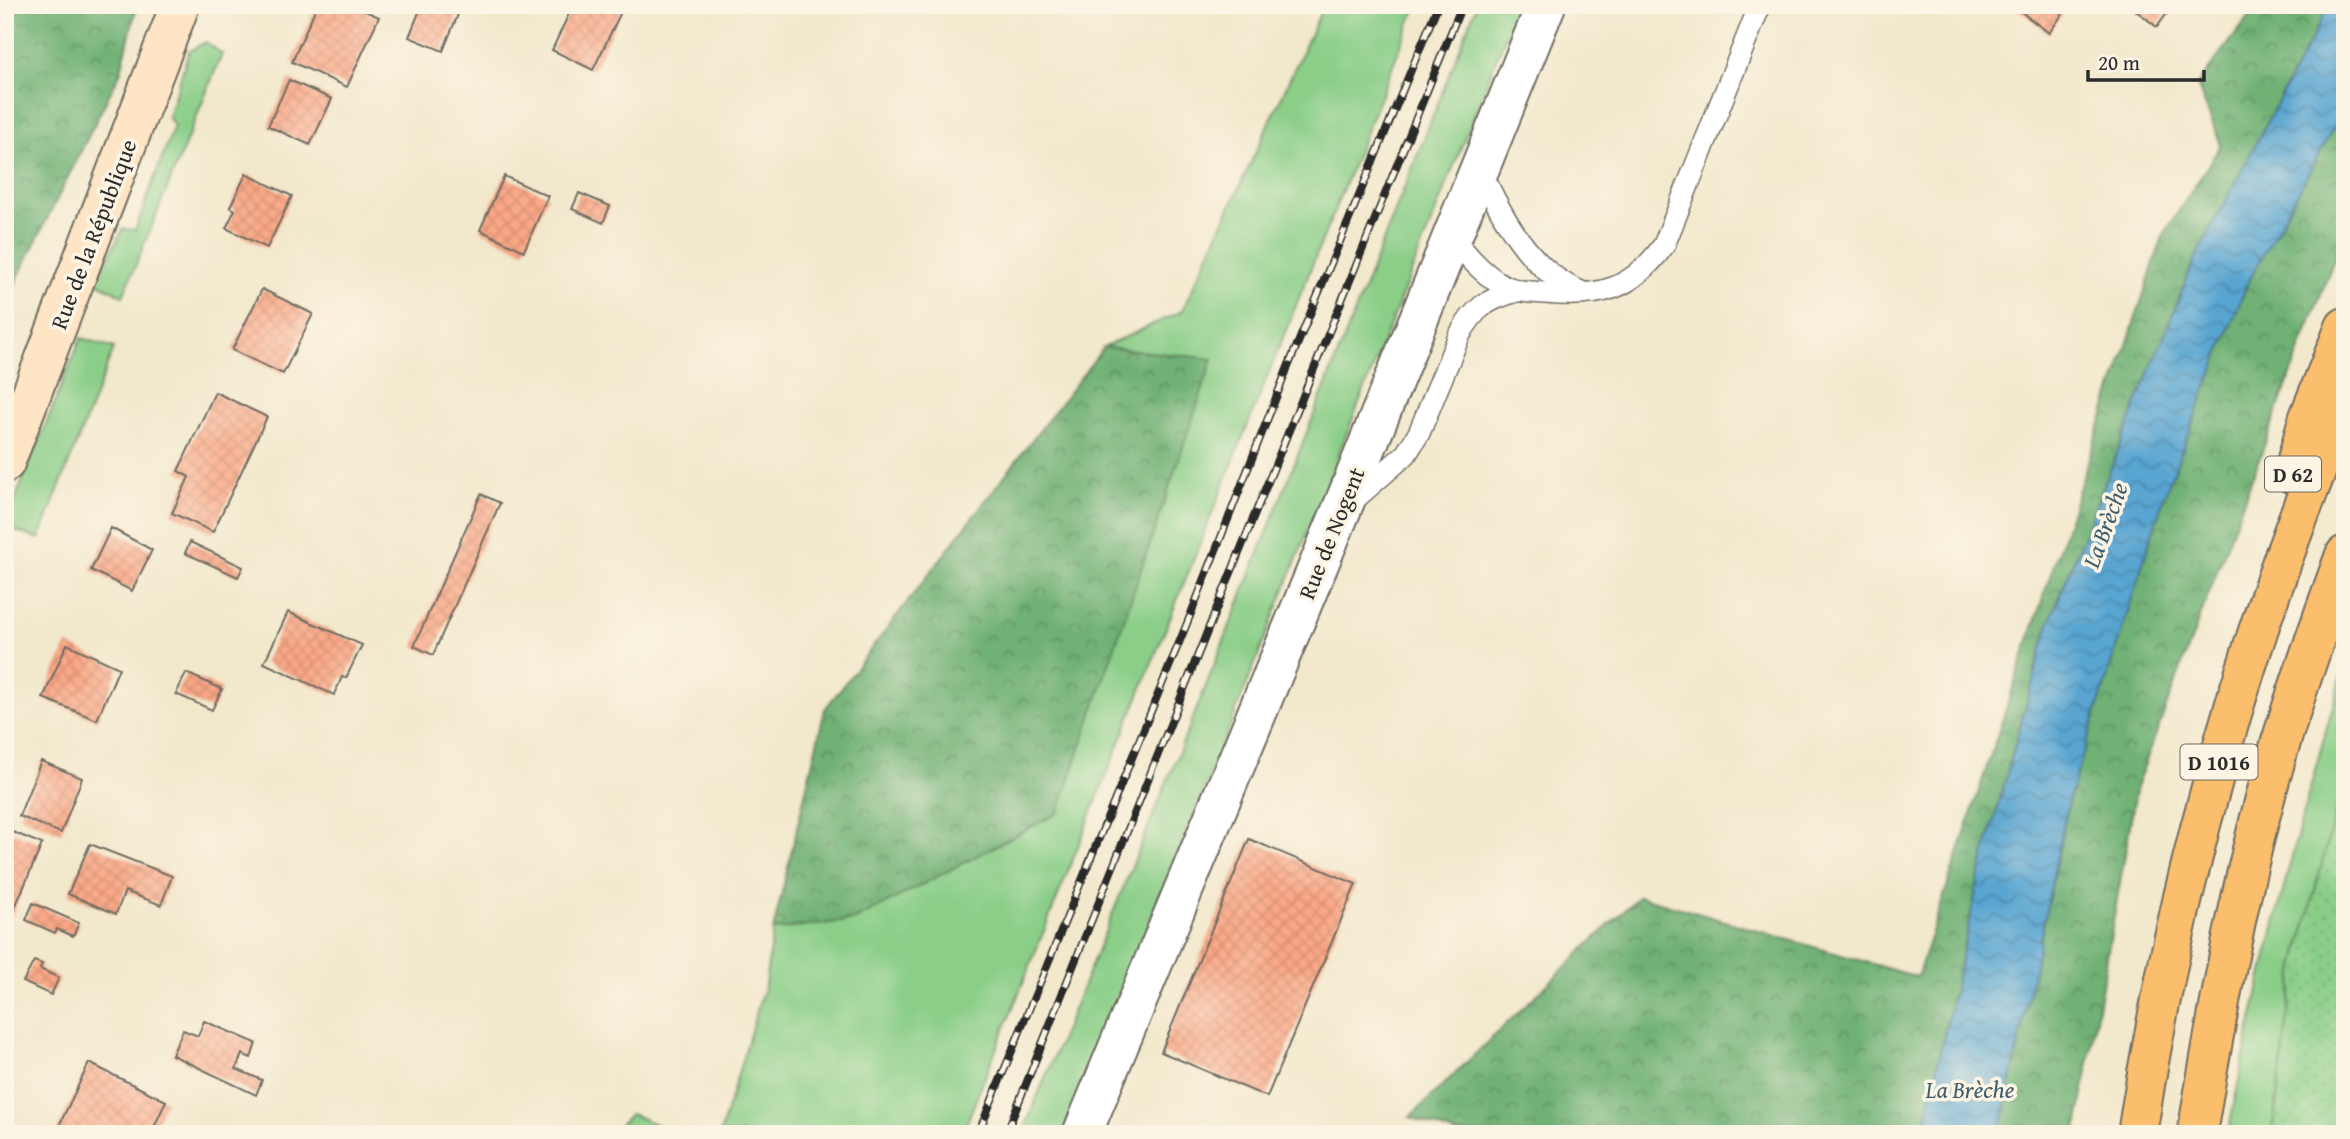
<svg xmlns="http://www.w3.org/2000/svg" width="2350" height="1139" font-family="'Gentium Book Plus',serif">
  <defs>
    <pattern id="forest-crowns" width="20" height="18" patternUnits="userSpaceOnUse" patternTransform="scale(1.75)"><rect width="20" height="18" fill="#6fb174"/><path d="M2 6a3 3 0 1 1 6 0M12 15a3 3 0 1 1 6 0" fill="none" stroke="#5b905f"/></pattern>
    <pattern id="park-dots" width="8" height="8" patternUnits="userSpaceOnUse" patternTransform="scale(1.75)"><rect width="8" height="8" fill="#8ace88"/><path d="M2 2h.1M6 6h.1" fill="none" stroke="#77b176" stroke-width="1.8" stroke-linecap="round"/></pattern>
    <pattern id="water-waves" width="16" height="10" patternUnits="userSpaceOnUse" patternTransform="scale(1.75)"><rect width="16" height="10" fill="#58a5d1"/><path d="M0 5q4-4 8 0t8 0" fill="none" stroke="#4987aa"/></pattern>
    <pattern id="building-cross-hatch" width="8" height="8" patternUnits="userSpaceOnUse" patternTransform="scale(1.75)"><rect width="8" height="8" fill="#faa785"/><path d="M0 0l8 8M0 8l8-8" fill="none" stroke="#d69073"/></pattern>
  </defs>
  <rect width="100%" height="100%" fill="#fcf5e5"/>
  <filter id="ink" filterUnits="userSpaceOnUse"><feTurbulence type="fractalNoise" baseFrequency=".0143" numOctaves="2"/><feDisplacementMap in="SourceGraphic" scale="14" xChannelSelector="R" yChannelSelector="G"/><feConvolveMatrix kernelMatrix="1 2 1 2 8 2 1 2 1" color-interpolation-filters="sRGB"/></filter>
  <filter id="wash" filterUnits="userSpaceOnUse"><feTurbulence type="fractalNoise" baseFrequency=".00686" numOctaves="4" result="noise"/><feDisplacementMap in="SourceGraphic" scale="28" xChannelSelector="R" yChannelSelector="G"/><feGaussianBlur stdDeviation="1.57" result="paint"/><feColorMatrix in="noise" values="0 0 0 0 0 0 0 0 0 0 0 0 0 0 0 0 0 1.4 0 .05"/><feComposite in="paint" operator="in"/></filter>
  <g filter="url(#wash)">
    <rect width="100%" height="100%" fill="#f2e8cc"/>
    <g fill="#8ace88" stroke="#5a7c5a" stroke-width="2">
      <polygon points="1324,5 1417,5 962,1134 720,1134 765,984 773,930 855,920 1213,359 1104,347 1182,311"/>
      <polygon points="1477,5 1518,5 1230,726 1062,1134 1022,1134 1198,706"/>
      <polygon points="206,42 222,54 123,296 95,281 123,229 135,230 174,126 168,117 189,51"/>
      <polygon points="81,338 114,348 39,539 5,527 5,524"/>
      <path d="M2345,664V777L2295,966L2272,1134H2228C2259,975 2300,819 2345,664Z"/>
      <polygon points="631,1114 679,1134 610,1134"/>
    </g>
    <g fill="url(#forest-crowns)" stroke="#4d6e50" stroke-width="2">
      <polygon points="5,5 137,5 121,71 5,303"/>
      <polygon points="2258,5 2329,5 2194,261 2049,623 1982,864 1927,1112 1925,1134 1456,1134 1410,1117 1639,896 1917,977 2163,236 2221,145 2197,85"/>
      <polygon points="2345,107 2345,230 2137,785 2076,1134 2000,1134 2069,799 2164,496 2247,284"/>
      <polygon points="1104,347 1213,359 1058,813 855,920 773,930 825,709"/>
    </g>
    <polygon fill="url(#park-dots)" stroke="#5a7c5a" stroke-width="2" points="2345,777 2345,1134 2272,1134 2295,966"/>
    <polygon fill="url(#water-waves)" stroke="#42687e" stroke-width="2" points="2329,5 2345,5 2345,107 2247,284 2164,496 2069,799 2000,1134 1925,1134 1927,1112 1982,864 2049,623 2194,261"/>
    <g id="blocks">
      <g fill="url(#building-cross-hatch)">
        <polygon points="317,5 352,5 379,17 347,87 292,62"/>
        <polygon points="422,5 456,5 461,7 443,51 409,37"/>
        <polygon points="573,5 611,5 622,10 593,70 552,50"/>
        <polygon points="2012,5 2069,5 2049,33"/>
        <polygon points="2129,5 2173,5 2157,27"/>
        <polygon points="289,80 332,99 310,145 268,126"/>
        <polygon points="246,174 292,196 267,248 226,228 235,210 230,207"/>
        <polygon points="504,176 548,196 524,251 480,230"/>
        <polygon points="579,193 610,206 603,223 572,209"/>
        <polygon points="262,289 313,314 283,374 232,350"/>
        <polygon points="215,392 267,417 213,532 172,513 189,477 178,471"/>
        <polygon points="481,494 500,503 433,655 414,646"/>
        <polygon points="111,528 152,550 132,591 91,570"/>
        <polygon points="190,542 243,567 238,577 185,553"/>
        <polygon points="288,612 362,645 346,678 342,677 334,695 264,663"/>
        <polygon points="67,644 119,668 97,720 43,698"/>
        <polygon points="186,673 222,689 212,710 176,694"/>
        <polygon points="41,761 82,778 61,833 19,816"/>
        <polygon points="8,830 42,844 5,931 5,835"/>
        <polygon points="1249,839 1356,884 1267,1097 1161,1052"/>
        <polygon points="90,844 172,876 161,905 125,891 116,914 68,894"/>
        <polygon points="33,903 79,923 73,936 57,929 55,933 26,920"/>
        <polygon points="34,961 42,964 40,969 59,978 51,995 23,982"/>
        <polygon points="204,1021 256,1043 251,1058 242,1054 236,1069 262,1080 256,1095 172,1055 183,1030 198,1036"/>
        <polygon points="89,1063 166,1101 151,1134 55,1134"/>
      </g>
    </g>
  </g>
  <g filter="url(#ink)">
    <use href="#blocks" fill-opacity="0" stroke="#716d63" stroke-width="2"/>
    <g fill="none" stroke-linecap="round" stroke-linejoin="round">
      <g stroke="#716d63" stroke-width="24">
        <g id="lane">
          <path d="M1480,169C1501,216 1531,272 1581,292"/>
          <path d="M1452,237C1466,254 1480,271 1499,283C1513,292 1530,292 1546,293C1600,298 1632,290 1664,245L1760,5"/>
          <path d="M1350,503L1406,454L1419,433L1459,336C1475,307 1486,300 1517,291"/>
        </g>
      </g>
      <g stroke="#716d63" stroke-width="42">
        <polyline id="street" points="1082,1134 1341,511 1546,5"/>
      </g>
      <g stroke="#716d63" stroke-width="42">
        <polyline id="secondary" points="5,463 180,5"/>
      </g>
      <g stroke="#716d63" stroke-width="42">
        <g id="highway">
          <polyline points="2293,474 2309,417 2345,327"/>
          <path d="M2137,1134C2175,887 2246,631 2345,402"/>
          <path d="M2197,1134C2218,1007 2241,879 2277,755C2297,688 2321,621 2345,555"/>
        </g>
      </g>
      <use href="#lane" stroke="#fff" stroke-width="21"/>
      <use href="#street" stroke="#fff" stroke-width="38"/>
      <use href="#secondary" stroke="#fde5c5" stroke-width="38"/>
      <use href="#highway" stroke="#fabe6d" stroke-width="38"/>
      <g stroke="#2b2b2b" stroke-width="8">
        <g id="rail">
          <polyline points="978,1134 1190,616 1288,367 1438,5"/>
          <polyline points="1006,1134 1211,622 1462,5"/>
        </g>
      </g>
      <use href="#rail" stroke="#fcf5e5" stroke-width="5" stroke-dasharray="16" stroke-linecap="butt"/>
    </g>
  </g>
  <g text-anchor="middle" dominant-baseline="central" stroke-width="7" stroke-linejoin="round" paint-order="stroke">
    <g fill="#fcf5e5" stroke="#6a6863" stroke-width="2">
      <rect x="2265" y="456.5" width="56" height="35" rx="5"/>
      <rect x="2180.5" y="744.5" width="77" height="35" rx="5"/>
    </g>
    <g font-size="21" font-weight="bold" fill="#2b2b2b">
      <text x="2293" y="474">D 62</text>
      <text x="2219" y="762">D 1016</text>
    </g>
    <g font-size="23" fill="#2b2b2b" stroke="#fcf5e5">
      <text transform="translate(93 234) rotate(-69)">Rue de la République</text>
      <text transform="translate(1331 533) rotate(-68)">Rue de Nogent</text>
    </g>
    <g font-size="24" font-style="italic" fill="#3d5c6d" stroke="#fcf5e5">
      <text transform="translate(2105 525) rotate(-70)">La Brèche</text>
      <text x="1970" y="1089">La Brèche</text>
    </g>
  </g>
  <rect width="2350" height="1139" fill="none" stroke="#fcf5e5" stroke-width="28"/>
  <path d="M2088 70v10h116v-10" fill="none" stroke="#2b2b2b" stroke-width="3.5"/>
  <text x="2098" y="70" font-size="21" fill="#2b2b2b" stroke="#fcf5e5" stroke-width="5" paint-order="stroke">20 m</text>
</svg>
